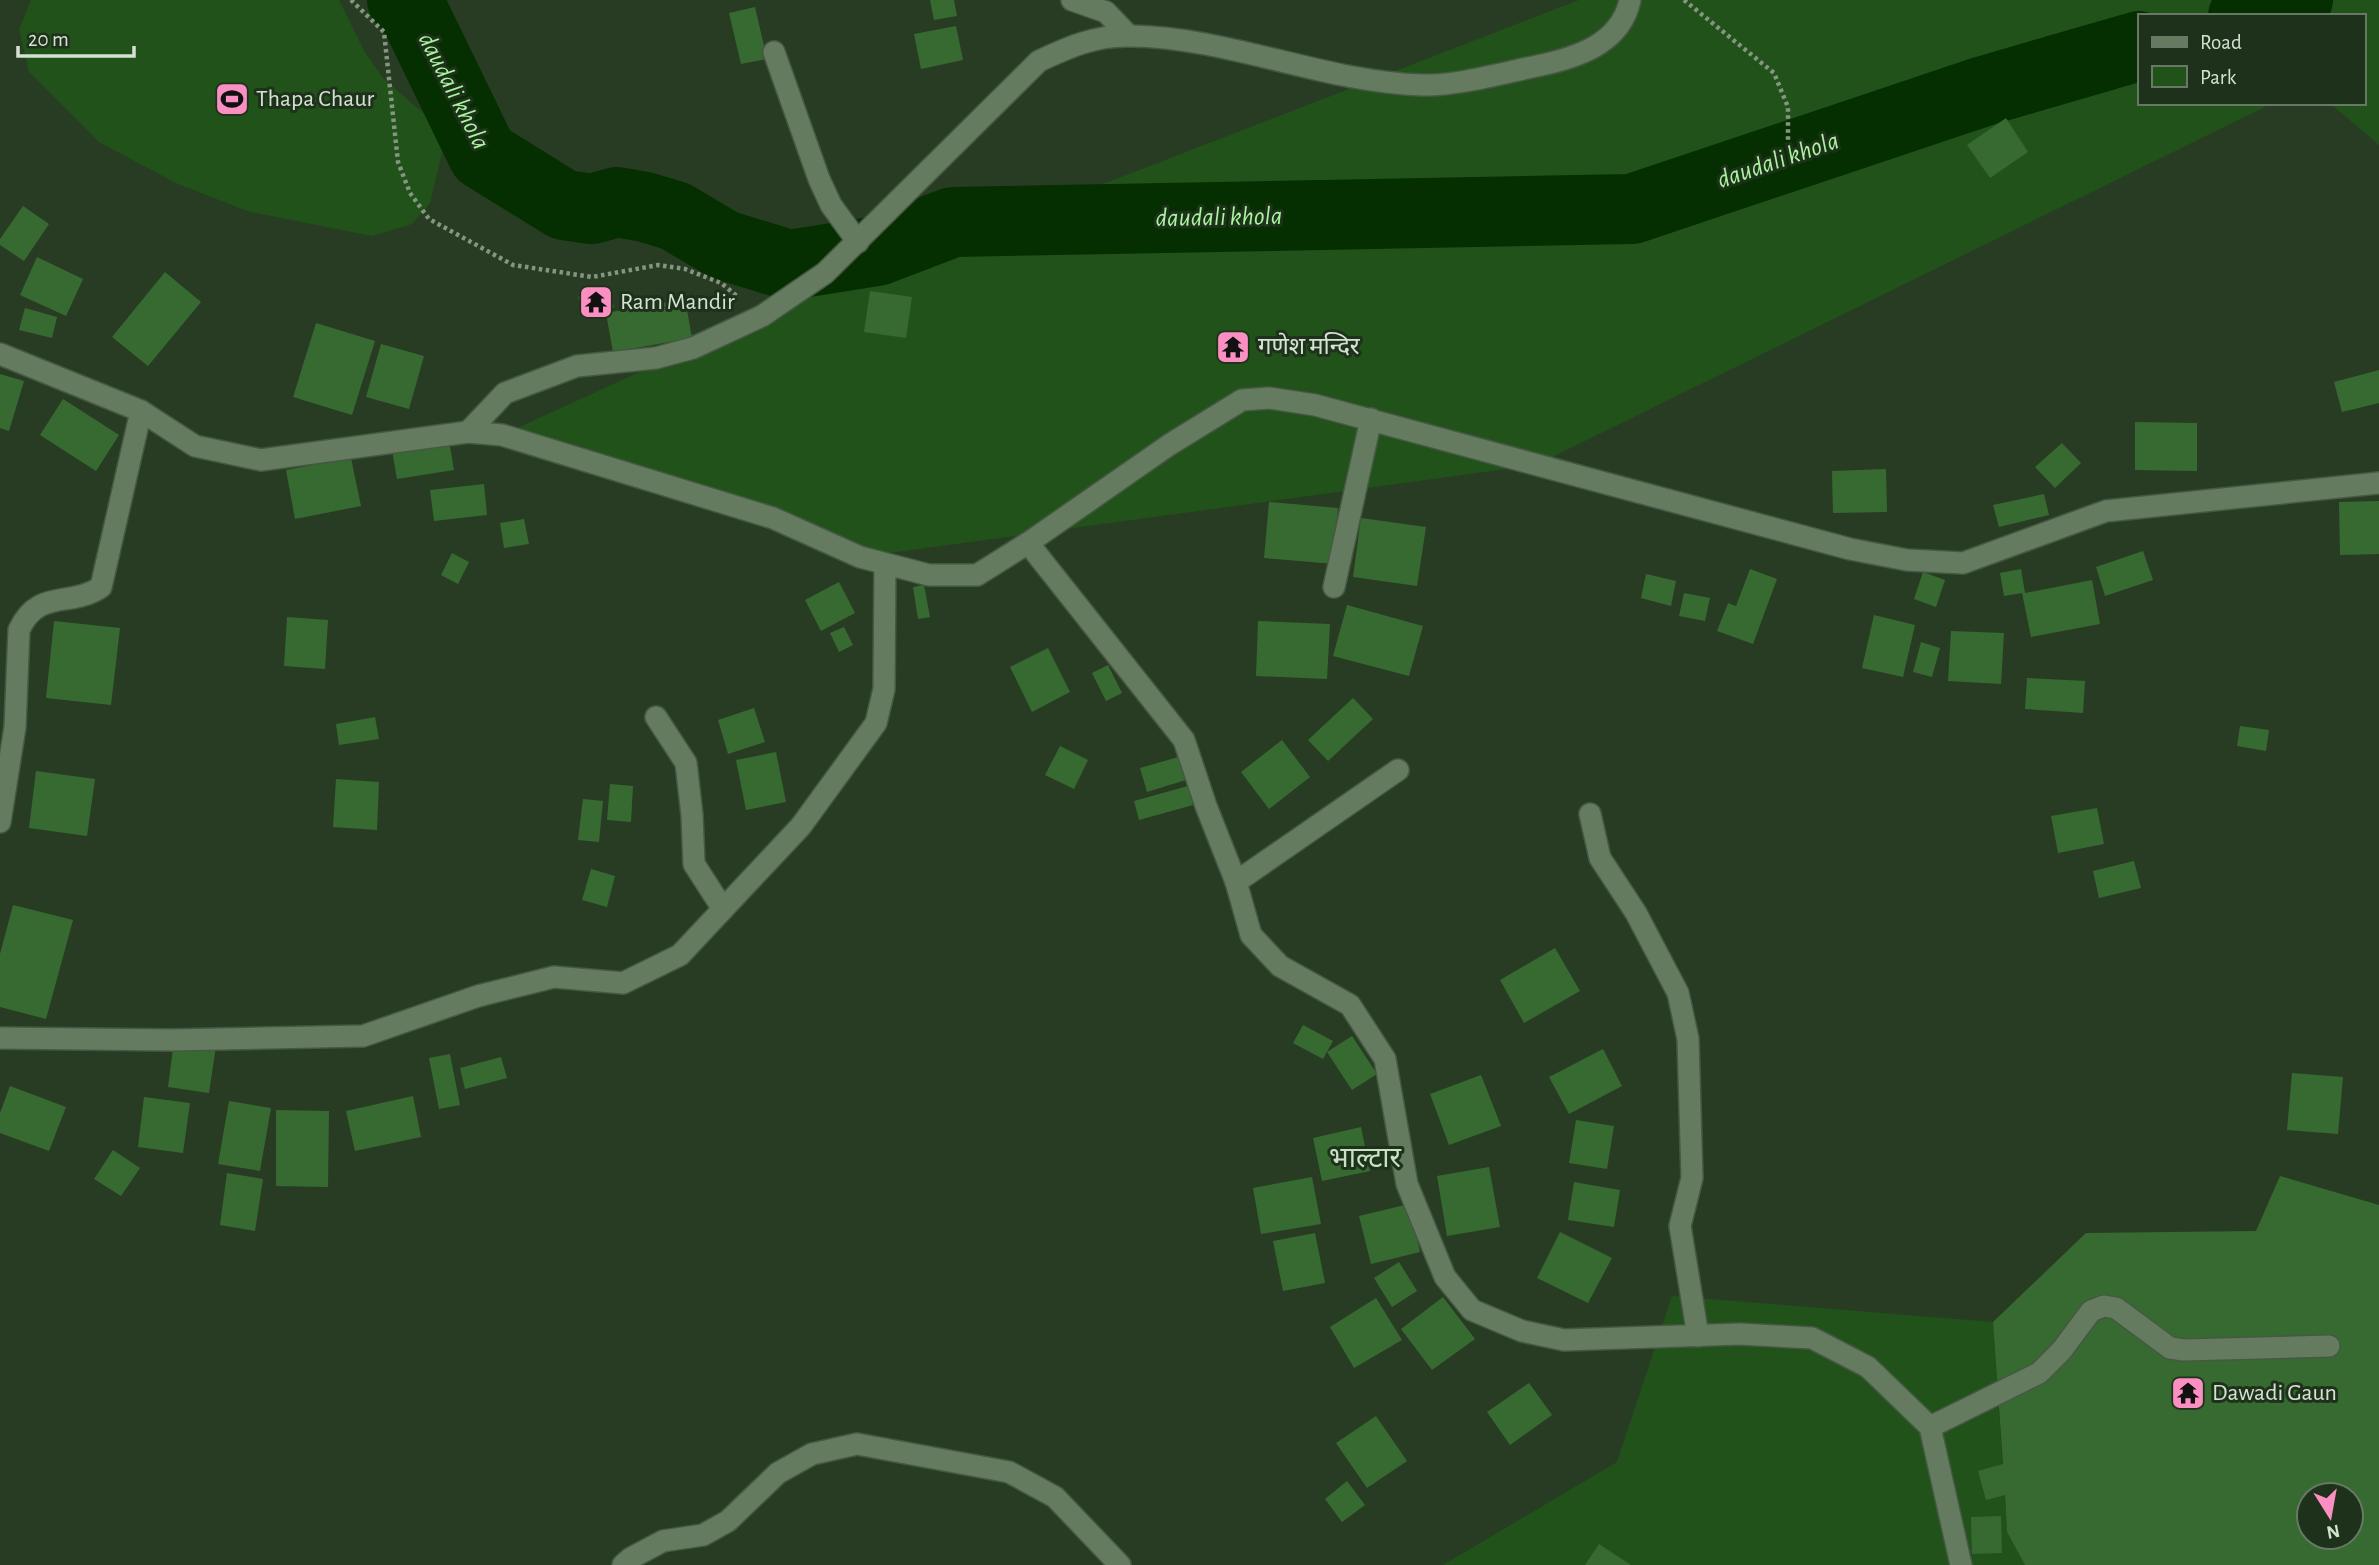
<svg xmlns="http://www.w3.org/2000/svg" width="2379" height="1565" font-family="'Alegreya Sans','Noto Sans Devanagari',sans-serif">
  <rect width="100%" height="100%" fill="#283c24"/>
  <g fill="#21521a">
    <polygon points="31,0 339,0 364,51 383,78 431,120 444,144 430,203 412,224 372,236 247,211 176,183 99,142 29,72 19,29"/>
    <polygon points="1579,0 2379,0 2379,145 2330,103 2363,103 2363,16 2139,16 2139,103 2273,103 1536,465 860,557 502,435 762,316"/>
    <polygon points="1672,1296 1993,1322 2007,1532 2025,1565 1443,1565 1617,1462"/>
  </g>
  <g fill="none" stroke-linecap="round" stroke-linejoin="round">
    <g stroke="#052e01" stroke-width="70">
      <polyline points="402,0 415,15 483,155 564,205 592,209 617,202 645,207 675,216 724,245 789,265 877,251 953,222 1632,209 1984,91 2139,46"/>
      <polyline points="2243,16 2298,0"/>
    </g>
  </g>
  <g fill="#376a30" fill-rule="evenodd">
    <polygon points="930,0 954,0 957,16 934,20"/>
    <polygon points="755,7 767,59 741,64 729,13"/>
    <polygon points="956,26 963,60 921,69 914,34"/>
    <polygon points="2006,118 2028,152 1990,178 1967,145"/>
    <polygon points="23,206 49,224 24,261 0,245 0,239"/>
    <polygon points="37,257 83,279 66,316 20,295"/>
    <polygon points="165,272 201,302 148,366 112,337"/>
    <polygon points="606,286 614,307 586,318 578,297"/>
    <polygon points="870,291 912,297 906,338 864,332"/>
    <polygon points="685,299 692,338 613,352 606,313"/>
    <polygon points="25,308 57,317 52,338 19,330"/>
    <polygon points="316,323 375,341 352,415 293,397"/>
    <polygon points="381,344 424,356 409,409 366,397"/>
    <polygon points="2379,370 2379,403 2342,412 2334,382"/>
    <polygon points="0,374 24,381 9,431 0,428"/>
    <polygon points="63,399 119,435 96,471 40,435"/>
    <polygon points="2135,422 2197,423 2197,471 2135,470"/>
    <polygon points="449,441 454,470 397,479 392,450"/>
    <polygon points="2062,443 2081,463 2055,488 2035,467"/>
    <polygon points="351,458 361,506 295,519 286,470"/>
    <polygon points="1886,469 1887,512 1833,513 1832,471"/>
    <polygon points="484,484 487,515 434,521 430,490"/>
    <polygon points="2044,494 2049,515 1999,527 1993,505"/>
    <polygon points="2379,501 2379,554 2340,555 2339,502"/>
    <polygon points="1269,502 1338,508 1334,564 1264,558"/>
    <polygon points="1361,518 1426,527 1417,586 1353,577"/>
    <polygon points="524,519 529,544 504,548 500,523"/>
    <polygon points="2143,551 2153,580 2105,596 2096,567"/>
    <polygon points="452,553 469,562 458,584 441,575"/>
    <polygon points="1750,569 1777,579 1753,644 1717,631 1728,603 1736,606"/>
    <polygon points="2021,569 2025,593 2092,580 2100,624 2031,637 2022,593 2004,596 2000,573"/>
    <polygon points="1923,572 1945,580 1936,607 1914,599"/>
    <polygon points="1646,574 1676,581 1671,606 1641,598"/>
    <polygon points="839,582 855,613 821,631 805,600"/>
    <polygon points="924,585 930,617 918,619 913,587"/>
    <polygon points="1684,593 1710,598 1705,621 1679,616"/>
    <polygon points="1347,605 1423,626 1409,676 1333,656"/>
    <polygon points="1874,615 1915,625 1903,677 1862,668"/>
    <polygon points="287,617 328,620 325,669 284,666"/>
    <polygon points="54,621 120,628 111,705 46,698"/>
    <polygon points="1258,621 1330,624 1327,679 1256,676"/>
    <polygon points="844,627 853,645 839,652 830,633"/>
    <polygon points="1951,631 2004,633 2001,684 1948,681"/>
    <polygon points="1921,642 1940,648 1932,677 1913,672"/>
    <polygon points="1048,648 1070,692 1032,712 1010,667"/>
    <polygon points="1108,665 1122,693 1106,701 1092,673"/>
    <polygon points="2027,678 2085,681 2083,713 2025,709"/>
    <polygon points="1353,698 1373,719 1328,761 1308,740"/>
    <polygon points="754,708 765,742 728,754 718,720"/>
    <polygon points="375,717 379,739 339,745 336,724"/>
    <polygon points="2240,726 2269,730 2266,751 2237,746"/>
    <polygon points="1282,740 1310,777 1269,809 1241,772"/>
    <polygon points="1060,746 1088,760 1074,789 1045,775"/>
    <polygon points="776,752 786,802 746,810 736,760"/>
    <polygon points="1182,756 1189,779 1147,792 1140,768"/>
    <polygon points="36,771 95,779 87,836 29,828"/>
    <polygon points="336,779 379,782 377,830 333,827"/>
    <polygon points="610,784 633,786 631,822 607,820"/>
    <polygon points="1188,786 1193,805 1139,820 1134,801"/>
    <polygon points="583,799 603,801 599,842 578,840"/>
    <polygon points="2097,808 2104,844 2058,853 2051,816"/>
    <polygon points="2134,861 2141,888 2099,898 2093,871"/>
    <polygon points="591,869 615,876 607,907 582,900"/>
    <polygon points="13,905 73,920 46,1019 0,1007 0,954"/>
    <polygon points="1555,948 1580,991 1524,1023 1500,980"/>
    <polygon points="1303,1025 1333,1041 1323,1059 1293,1043"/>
    <polygon points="1352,1036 1377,1074 1352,1090 1327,1052"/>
    <polygon points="174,1041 216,1046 209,1093 168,1087"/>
    <polygon points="1603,1049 1622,1086 1569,1114 1549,1077"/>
    <polygon points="450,1054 460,1105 439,1109 429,1058"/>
    <polygon points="501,1057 507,1078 465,1089 460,1068"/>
    <polygon points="2292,1073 2343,1077 2338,1134 2287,1130"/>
    <polygon points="1481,1075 1501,1126 1449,1145 1430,1094"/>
    <polygon points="10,1086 66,1107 49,1151 0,1133 0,1113"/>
    <polygon points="413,1096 421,1137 355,1151 346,1111"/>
    <polygon points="144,1097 190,1103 183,1153 138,1147"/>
    <polygon points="229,1101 271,1108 260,1171 218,1164"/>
    <polygon points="276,1110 329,1111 328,1187 276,1186"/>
    <polygon points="1576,1120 1614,1126 1607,1169 1569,1163"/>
    <polygon points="1361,1127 1370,1171 1322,1181 1313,1138"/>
    <polygon points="113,1150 140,1168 121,1196 94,1179"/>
    <polygon points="1489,1167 1500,1227 1447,1236 1437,1176"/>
    <polygon points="227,1173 263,1179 255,1231 220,1225"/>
    <path d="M2280,1176L2379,1205V1565H2025L2007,1532L2005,1495L1986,1500L1978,1471L2003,1464L1993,1322L2086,1233L2256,1231ZM2309,1495H2351V1537H2309Z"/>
    <polygon points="1312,1177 1321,1224 1261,1234 1253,1188"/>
    <polygon points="1574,1182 1620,1190 1614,1227 1568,1220"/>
    <polygon points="1409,1204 1420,1252 1371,1264 1359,1216"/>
    <polygon points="1560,1232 1612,1258 1588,1303 1537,1278"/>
    <polygon points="1315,1233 1325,1283 1283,1291 1273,1241"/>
    <polygon points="1399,1262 1417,1291 1392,1307 1374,1278"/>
    <polygon points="1443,1297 1475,1339 1432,1370 1401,1329"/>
    <polygon points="1376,1298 1402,1340 1354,1368 1330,1327"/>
    <polygon points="1529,1383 1552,1415 1510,1445 1487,1412"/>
    <polygon points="1376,1416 1407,1461 1367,1488 1336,1443"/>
    <polygon points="1347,1481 1365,1505 1342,1522 1325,1499"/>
    <polygon points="2001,1516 2002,1553 1972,1554 1971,1517"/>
    <polygon points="1599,1544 1631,1565 1585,1565"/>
  </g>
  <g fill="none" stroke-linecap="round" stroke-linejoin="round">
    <g stroke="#465843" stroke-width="24">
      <g id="minor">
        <polyline points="1072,0 1106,12 1128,35"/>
        <polyline points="774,52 819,179 831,205 858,242"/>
        <polyline points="0,354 141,411 195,446 261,460 468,432 502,435 773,518 860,557 929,575 977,575 1028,543 1169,445 1242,400 1269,398 1315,405 1850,549 1907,560 1963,563 2106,511 2379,483"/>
        <path d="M468,432L505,393L577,366L656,358L693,348L762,316L825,273L1039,61C1069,47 1096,35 1130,36C1229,37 1323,82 1422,85C1457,86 1503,73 1537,66C1576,58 1621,44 1630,0"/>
        <polyline points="1028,543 1184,740 1206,806 1236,882 1251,935 1280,966 1350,1005 1385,1059 1407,1184 1445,1277 1472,1310 1522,1331 1564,1340 1740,1334 1812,1338 1868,1367 1930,1427 1961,1565"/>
        <polyline points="1334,587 1371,419"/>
        <polyline points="656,717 686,763 692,815 694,864 723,909"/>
        <polyline points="1590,814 1600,858 1636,913 1678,993 1688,1039 1692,1178 1680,1226 1698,1336"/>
        <path d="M0,822L15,727L19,630C38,588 70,608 101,587L141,411"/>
        <polyline points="1236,882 1398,770"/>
        <polyline points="0,1038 171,1040 363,1036 478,996 554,977 623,983 680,955 801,826 876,723 884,689 885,564"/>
        <polyline points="1930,1427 2039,1373 2062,1350 2091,1311 2104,1306 2116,1308 2170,1348 2184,1350 2329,1346"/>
        <polyline points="623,1565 631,1558 663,1541 703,1535 728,1521 778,1473 812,1454 857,1444 1009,1472 1055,1497 1120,1565"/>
      </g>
    </g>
    <g stroke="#859582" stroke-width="4.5" stroke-dasharray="3.5 3.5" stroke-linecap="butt">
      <polyline points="351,0 384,32 398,162 410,193 429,219 513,265 592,277 658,265 685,269 721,283 737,296"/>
      <polyline points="1684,0 1774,73 1788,107 1788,145"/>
    </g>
    <use href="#minor" stroke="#647b60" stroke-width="21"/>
  </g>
  <defs>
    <g id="stadium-square" transform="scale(1.75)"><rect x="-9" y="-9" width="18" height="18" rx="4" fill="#fc8fc2" stroke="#1e321b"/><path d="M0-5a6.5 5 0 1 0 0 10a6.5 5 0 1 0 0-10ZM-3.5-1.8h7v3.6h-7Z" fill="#111"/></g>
    <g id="temple-square" transform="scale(1.75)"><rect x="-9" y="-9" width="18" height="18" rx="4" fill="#fc8fc2" stroke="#1e321b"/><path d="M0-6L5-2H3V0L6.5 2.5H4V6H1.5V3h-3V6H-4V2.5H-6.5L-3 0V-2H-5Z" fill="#111"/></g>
  </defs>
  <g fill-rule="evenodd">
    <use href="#stadium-square" x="232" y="99"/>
    <use href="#temple-square" x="596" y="302"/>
    <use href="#temple-square" x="1233" y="347"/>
    <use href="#temple-square" x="2188" y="1393"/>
  </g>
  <g text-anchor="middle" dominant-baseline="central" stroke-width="6" stroke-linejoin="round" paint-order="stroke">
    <g font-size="24" fill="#d5e1d2" stroke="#1e321b" text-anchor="start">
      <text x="256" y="99">Thapa Chaur</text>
      <text x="620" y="302">Ram Mandir</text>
      <text x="1258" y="347">गणेश मन्दिर</text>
      <text x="2212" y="1393">Dawadi Gaun</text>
    </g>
    <g font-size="26" font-style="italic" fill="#abf5a0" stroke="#1e321b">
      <text transform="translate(454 91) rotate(63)">daudali khola</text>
      <text transform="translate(1778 160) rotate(-19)">daudali khola</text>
      <text transform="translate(1219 217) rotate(-1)">daudali khola</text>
    </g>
    <g font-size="28" fill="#c8e1c4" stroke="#1e321b">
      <text x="1365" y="1159">भाल्टार</text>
    </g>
  </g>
  <rect x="2138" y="14" width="228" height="91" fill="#1e321b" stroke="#677864" stroke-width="2"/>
  <rect x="2152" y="37" width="35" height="10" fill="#647b60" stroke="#677864" stroke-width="2"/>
  <text x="2200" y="49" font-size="21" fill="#d5e1d2">Road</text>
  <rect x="2152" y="66" width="35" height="21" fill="#21521a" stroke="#677864" stroke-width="2"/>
  <text x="2200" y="84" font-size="21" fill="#d5e1d2">Park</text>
  <g transform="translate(2330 1516) rotate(169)"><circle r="33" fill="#1e321b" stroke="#677864" stroke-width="2"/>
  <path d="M0-5L12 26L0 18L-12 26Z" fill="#fc8fc2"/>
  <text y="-10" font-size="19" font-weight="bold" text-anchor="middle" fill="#d5e1d2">N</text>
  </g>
  <path d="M18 46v10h116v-10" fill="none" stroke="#d5e1d2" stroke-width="3.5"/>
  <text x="28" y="46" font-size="21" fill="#d5e1d2" stroke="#1e321b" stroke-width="5" paint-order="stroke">20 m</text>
</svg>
